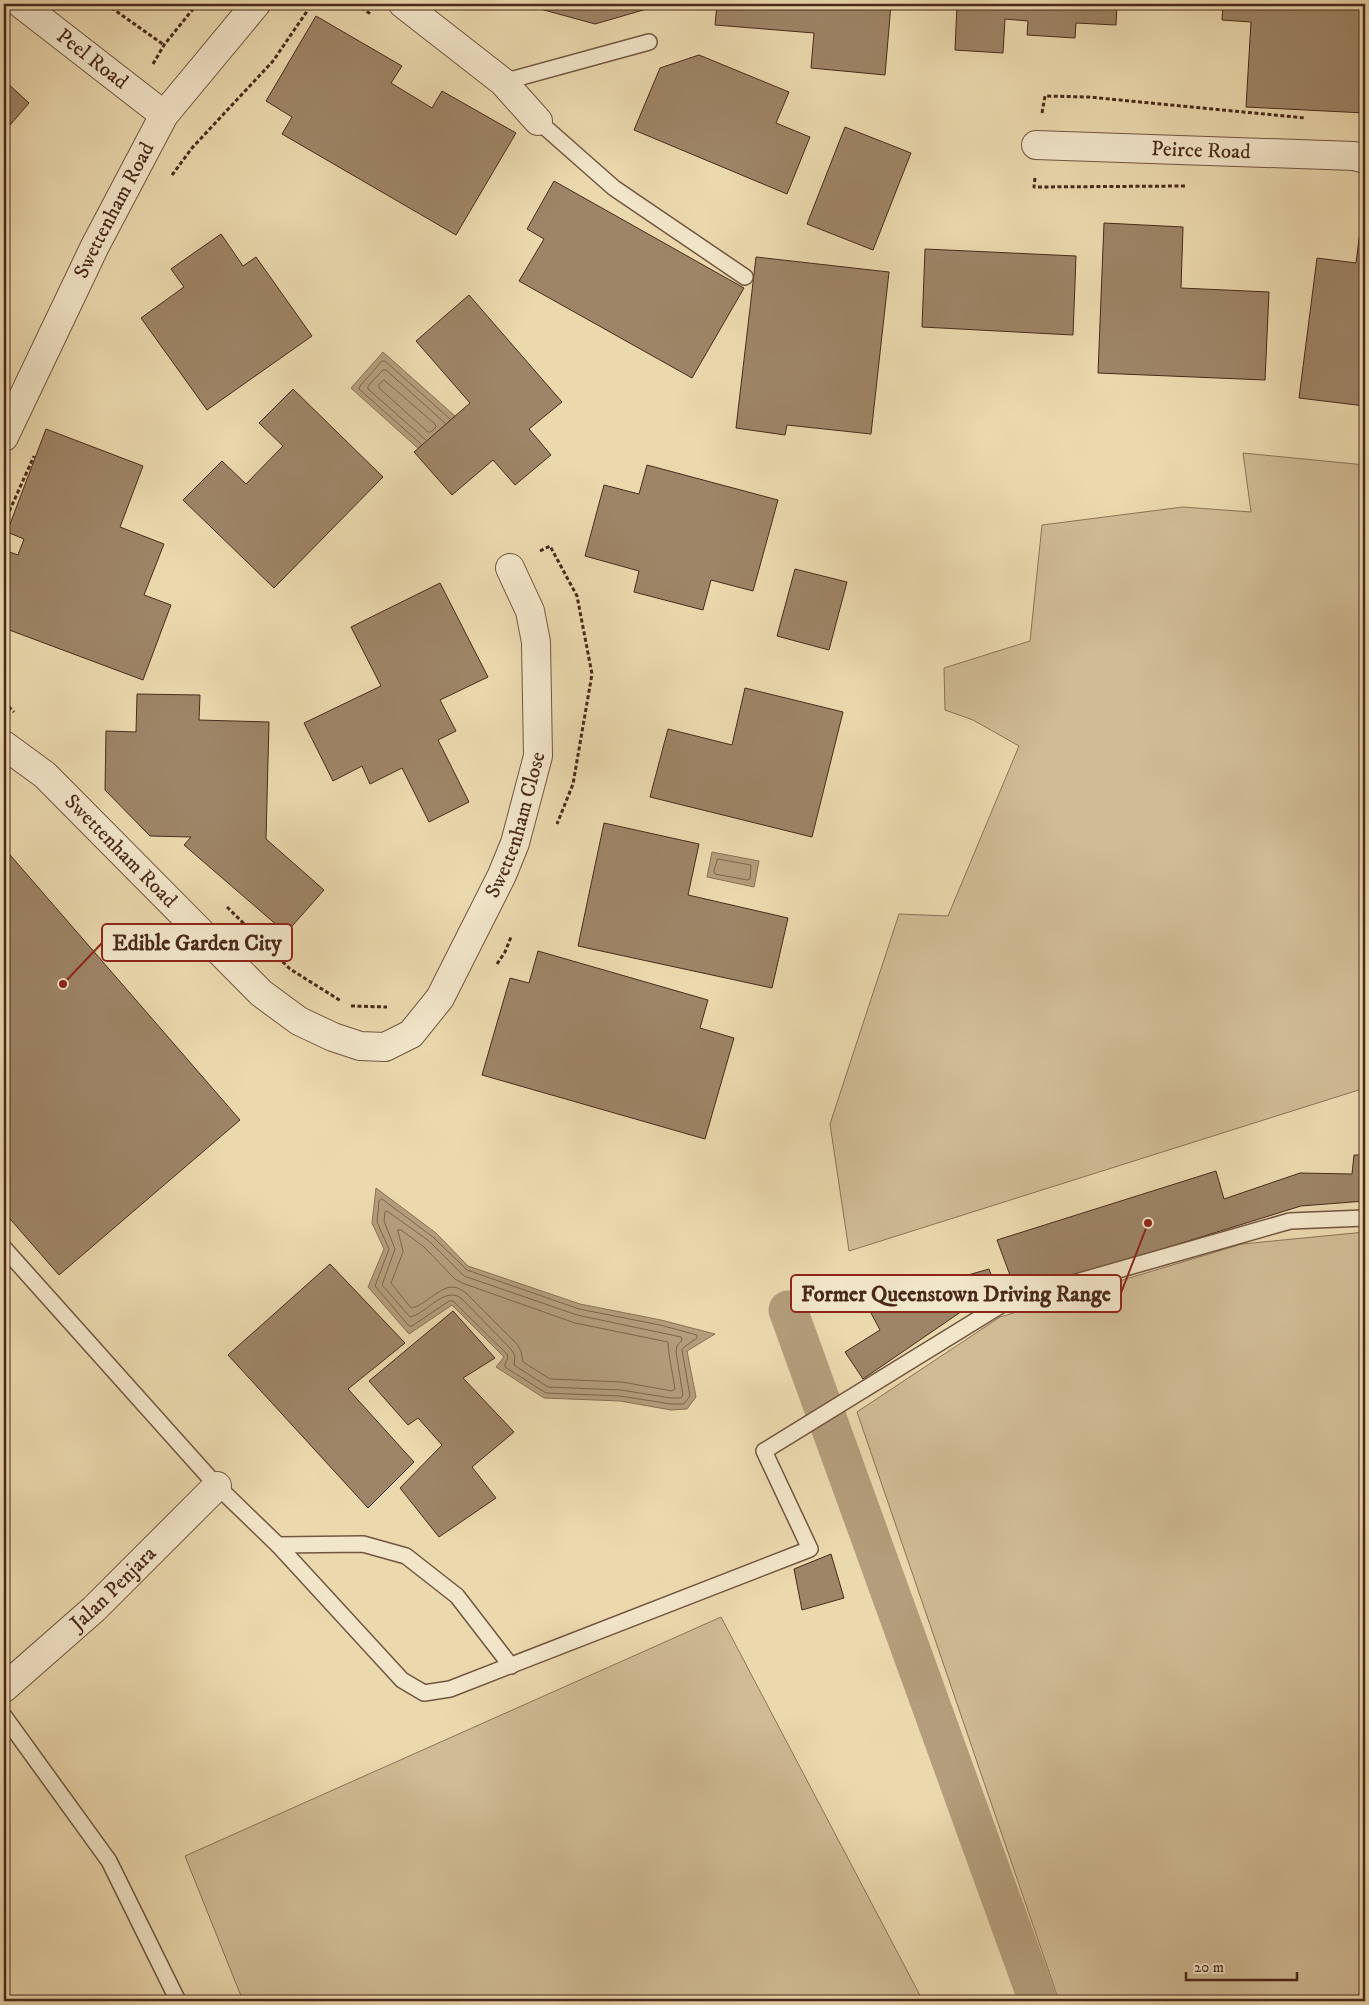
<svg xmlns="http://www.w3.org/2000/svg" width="1369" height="2005" font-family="'IM FELL DW Pica',serif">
  <rect width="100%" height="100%" fill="#ebd9ae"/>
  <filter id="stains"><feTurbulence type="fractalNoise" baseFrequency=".004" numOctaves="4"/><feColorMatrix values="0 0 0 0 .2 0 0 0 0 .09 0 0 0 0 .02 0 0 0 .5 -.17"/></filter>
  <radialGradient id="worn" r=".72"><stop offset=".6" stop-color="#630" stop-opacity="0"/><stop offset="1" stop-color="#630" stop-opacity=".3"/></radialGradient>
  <g fill="#d0bb95" stroke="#8d7258">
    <polygon points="1243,453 1365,465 1365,1088 849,1251 830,1124 899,914 948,916 1019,746 973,720 945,710 944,668 1030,641 1042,525 1183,507 1251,512"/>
    <polygon points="1365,1232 1365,2001 1059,2001 857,1412 1000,1317 1242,1244"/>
    <polygon points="721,1617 923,2001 243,2001 185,1856"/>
  </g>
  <g fill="#b49d7c" stroke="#8a6f55">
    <polygon points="383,352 464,424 431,460 351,388"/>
    <polygon points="712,852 759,861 754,887 707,877"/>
    <polygon points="376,1188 436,1233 468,1266 580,1304 661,1320 715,1334 687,1351 696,1397 687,1409 671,1410 620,1401 544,1398 496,1367 504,1357 452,1305 409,1334 368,1287 384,1249 372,1223"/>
  </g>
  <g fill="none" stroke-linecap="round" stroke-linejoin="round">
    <g stroke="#7f634c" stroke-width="1">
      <polygon points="384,380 435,424 436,427 431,432 428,432 379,388 379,385"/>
      <polyline points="426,440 368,389 368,386 383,370 386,370 445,423"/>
      <polyline points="421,444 359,389 360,386 382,361 385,361 450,419"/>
      <polygon points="718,859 751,865 750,879 747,880 715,874 714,871"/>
      <polygon points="382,1199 433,1237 467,1270 579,1309 660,1325 697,1335 697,1338 684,1347 682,1350 690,1396 684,1404 671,1404 620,1396 546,1393 505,1367 505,1364 508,1358 507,1354 453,1301 449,1301 412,1326 409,1326 375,1286 389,1249 377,1222 379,1201"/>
      <path d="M387,1211L429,1241L464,1276L577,1315L681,1337L682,1340L677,1346L676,1352L683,1395L681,1398H671L621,1390L548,1387L514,1365L515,1356L511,1349L461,1298C444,1286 426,1314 410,1317L382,1285L395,1249L384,1221L385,1212Z"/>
      <path d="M398,1230H401L424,1247L455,1279L462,1283L575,1323L668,1342L669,1354L675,1389L672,1391L622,1382L550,1379L523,1362L521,1351L517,1344L466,1293C445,1275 431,1304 411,1308L391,1283L403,1252Z"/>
    </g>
    <polyline stroke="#b49d7c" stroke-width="39" points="788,1310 1038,2001"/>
  </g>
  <g fill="#9e8567" stroke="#4a291b">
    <polygon points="535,4 664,4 595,24 533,7"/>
    <polygon points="717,4 891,4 885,75 811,68 814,33 715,25"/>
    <polygon points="957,4 1117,4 1116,25 1076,23 1075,38 1027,35 1028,21 1005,19 1003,53 955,50"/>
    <polygon points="1223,4 1365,4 1365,113 1246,107 1251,22 1222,20"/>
    <polygon points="316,16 402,66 391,83 432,108 442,91 516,133 456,235 282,134 292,117 266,101"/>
    <polygon points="699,55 789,92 776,123 810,137 787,194 634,130 660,68"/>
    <polygon points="4,80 29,103 4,132"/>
    <polygon points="845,127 911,153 873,250 807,224"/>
    <polygon points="554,181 744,288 692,378 519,281 544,239 527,229"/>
    <polygon points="1364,200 1365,406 1299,398 1317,258 1356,263"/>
    <polygon points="1104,223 1183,227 1181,288 1269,292 1265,380 1098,373"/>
    <polygon points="221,234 243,266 256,257 312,336 207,410 141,318 184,287 171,269"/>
    <polygon points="925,249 1076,256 1073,335 922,327"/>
    <polygon points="756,257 889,272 871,434 787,425 785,435 736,428"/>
    <polygon points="469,295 562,402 529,429 551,455 515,485 493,460 452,495 414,452 470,403 416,341"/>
    <polygon points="293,389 383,477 274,588 183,500 222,461 246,484 283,446 259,423"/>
    <polygon points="46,429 143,466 120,527 164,544 144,595 171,605 143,680 4,628 4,550 18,555 24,539 7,532"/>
    <polygon points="647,465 778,500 753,591 711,580 703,610 634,592 639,571 585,556 604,485 639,494"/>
    <polygon points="795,569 847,582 829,650 777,636"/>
    <polygon points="440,583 488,677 440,700 456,731 438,740 469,802 429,822 402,768 370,784 362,766 333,781 304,723 381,686 351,627"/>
    <polygon points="745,688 843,712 812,837 650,797 668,729 732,745"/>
    <polygon points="137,694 200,695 199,720 269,722 266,839 324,890 286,933 184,845 191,837 150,836 105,790 106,731 136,732"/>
    <polygon points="604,823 699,844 688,895 788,918 772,988 578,946"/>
    <polygon points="4,848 240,1120 59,1275 4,1212"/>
    <polygon points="538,951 708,1000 700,1028 734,1038 705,1139 482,1075 510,978 529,983"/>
    <polygon points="1354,1155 1365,1155 1365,1201 1301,1206 1017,1294 997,1240 1216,1171 1224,1199 1300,1173 1352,1174"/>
    <polygon points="330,1264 405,1343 348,1389 414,1462 368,1508 228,1355"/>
    <polygon points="989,1269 999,1296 965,1309 863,1379 845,1352 880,1330 871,1313 903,1297 912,1307 954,1279"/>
    <polygon points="453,1311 495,1358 463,1378 514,1432 472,1467 496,1498 439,1537 400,1488 442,1445 418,1418 408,1425 369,1381"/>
    <polygon points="831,1554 844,1598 802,1610 794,1569"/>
  </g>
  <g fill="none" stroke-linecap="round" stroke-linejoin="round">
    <g stroke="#725540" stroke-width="18">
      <g id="service">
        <polyline points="503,82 649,42"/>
        <polyline points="538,121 614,188 745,277"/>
        <polyline points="4,1248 217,1486 278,1545 402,1680 424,1693 450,1689 810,1549 764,1451 1006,1302 1290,1221 1365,1218"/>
        <polyline points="278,1545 363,1544 406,1556 457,1596 511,1666"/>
        <polyline points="4,1716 109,1861 178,2001"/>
      </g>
    </g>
    <g stroke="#725540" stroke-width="30">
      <g id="minor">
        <path id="s1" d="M21,4L164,115"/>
        <polyline points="403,4 503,82 538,121"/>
        <path id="s2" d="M1036,145L1354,156L1365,159"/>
        <path id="s3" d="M4,437L95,246L164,115L256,4"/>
        <path id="s4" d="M4,745L45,775L261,993L299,1021L333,1037L360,1046L385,1047L411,1034L440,998L502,875L515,843L538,756L536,642L530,611L510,568"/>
        <path id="s5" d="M4,1688L94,1609L217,1486"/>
      </g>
    </g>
    <g stroke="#4a291b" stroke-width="3" stroke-dasharray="4 2.5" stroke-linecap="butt">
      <polyline points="106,4 164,45"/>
      <polyline points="356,4 372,15"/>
      <polyline points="153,64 164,45 197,4"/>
      <polyline points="1042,113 1045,96 1089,97 1305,118"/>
      <polyline points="172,175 192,148 273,61 312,4"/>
      <polyline points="1035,178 1034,187 1185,186"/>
      <polyline points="4,523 34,456"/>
      <polyline points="540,551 550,546 577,596 592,674 573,784 557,824"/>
      <polyline points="4,702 14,712"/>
      <polyline points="227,907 290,969 341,1001"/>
      <polyline points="497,964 505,952 511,937"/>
      <polyline points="351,1006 387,1007"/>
    </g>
    <use href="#service" stroke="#f2e6ca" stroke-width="15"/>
    <use href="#minor" stroke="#f2e6ca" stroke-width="28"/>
  </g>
  <g text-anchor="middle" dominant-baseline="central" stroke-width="5" stroke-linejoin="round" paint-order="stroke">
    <g font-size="21" fill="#4a291b" stroke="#f2e6ca">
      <text stroke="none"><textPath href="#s1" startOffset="90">Peel Road</textPath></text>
      <text stroke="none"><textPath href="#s2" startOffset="165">Peirce Road</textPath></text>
      <text stroke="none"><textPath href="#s3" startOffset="252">Swettenham Road</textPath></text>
      <text stroke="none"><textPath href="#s4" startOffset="761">Swettenham Close</textPath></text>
      <text stroke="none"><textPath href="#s4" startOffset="158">Swettenham Road</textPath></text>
      <text stroke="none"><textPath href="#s5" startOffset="148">Jalan Penjara</textPath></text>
    </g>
  </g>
  <path fill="none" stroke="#8f2418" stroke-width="2" d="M63 984L102 943M1148 1223L1121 1293"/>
  <g fill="#8f2418" stroke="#f2e6ca" stroke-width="2">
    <circle cx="63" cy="984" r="5"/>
    <circle cx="1148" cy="1223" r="5"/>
  </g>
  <g fill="#f2e6ca" stroke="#8f2418" stroke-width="2">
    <rect x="102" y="924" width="190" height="37" rx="5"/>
    <rect x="791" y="1275" width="330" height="37" rx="5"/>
  </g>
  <g font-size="22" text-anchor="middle" font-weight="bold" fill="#4a291b">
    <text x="197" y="950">Edible Garden City</text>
    <text x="956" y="1301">Former Queenstown Driving Range</text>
  </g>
  <rect width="1369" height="2005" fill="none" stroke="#ebd9ae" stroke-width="20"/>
  <rect x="5" y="5" width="1359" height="1995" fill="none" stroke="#4a291b" stroke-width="2.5"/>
  <rect x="10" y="10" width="1349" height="1985" fill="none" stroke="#4a291b"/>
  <path d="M1186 1972v8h111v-8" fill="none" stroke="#4a291b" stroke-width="2.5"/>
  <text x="1194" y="1972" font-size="15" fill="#4a291b" stroke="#f2e6ca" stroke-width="4" paint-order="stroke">20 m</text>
  <rect width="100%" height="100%" filter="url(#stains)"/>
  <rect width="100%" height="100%" fill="url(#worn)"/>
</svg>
